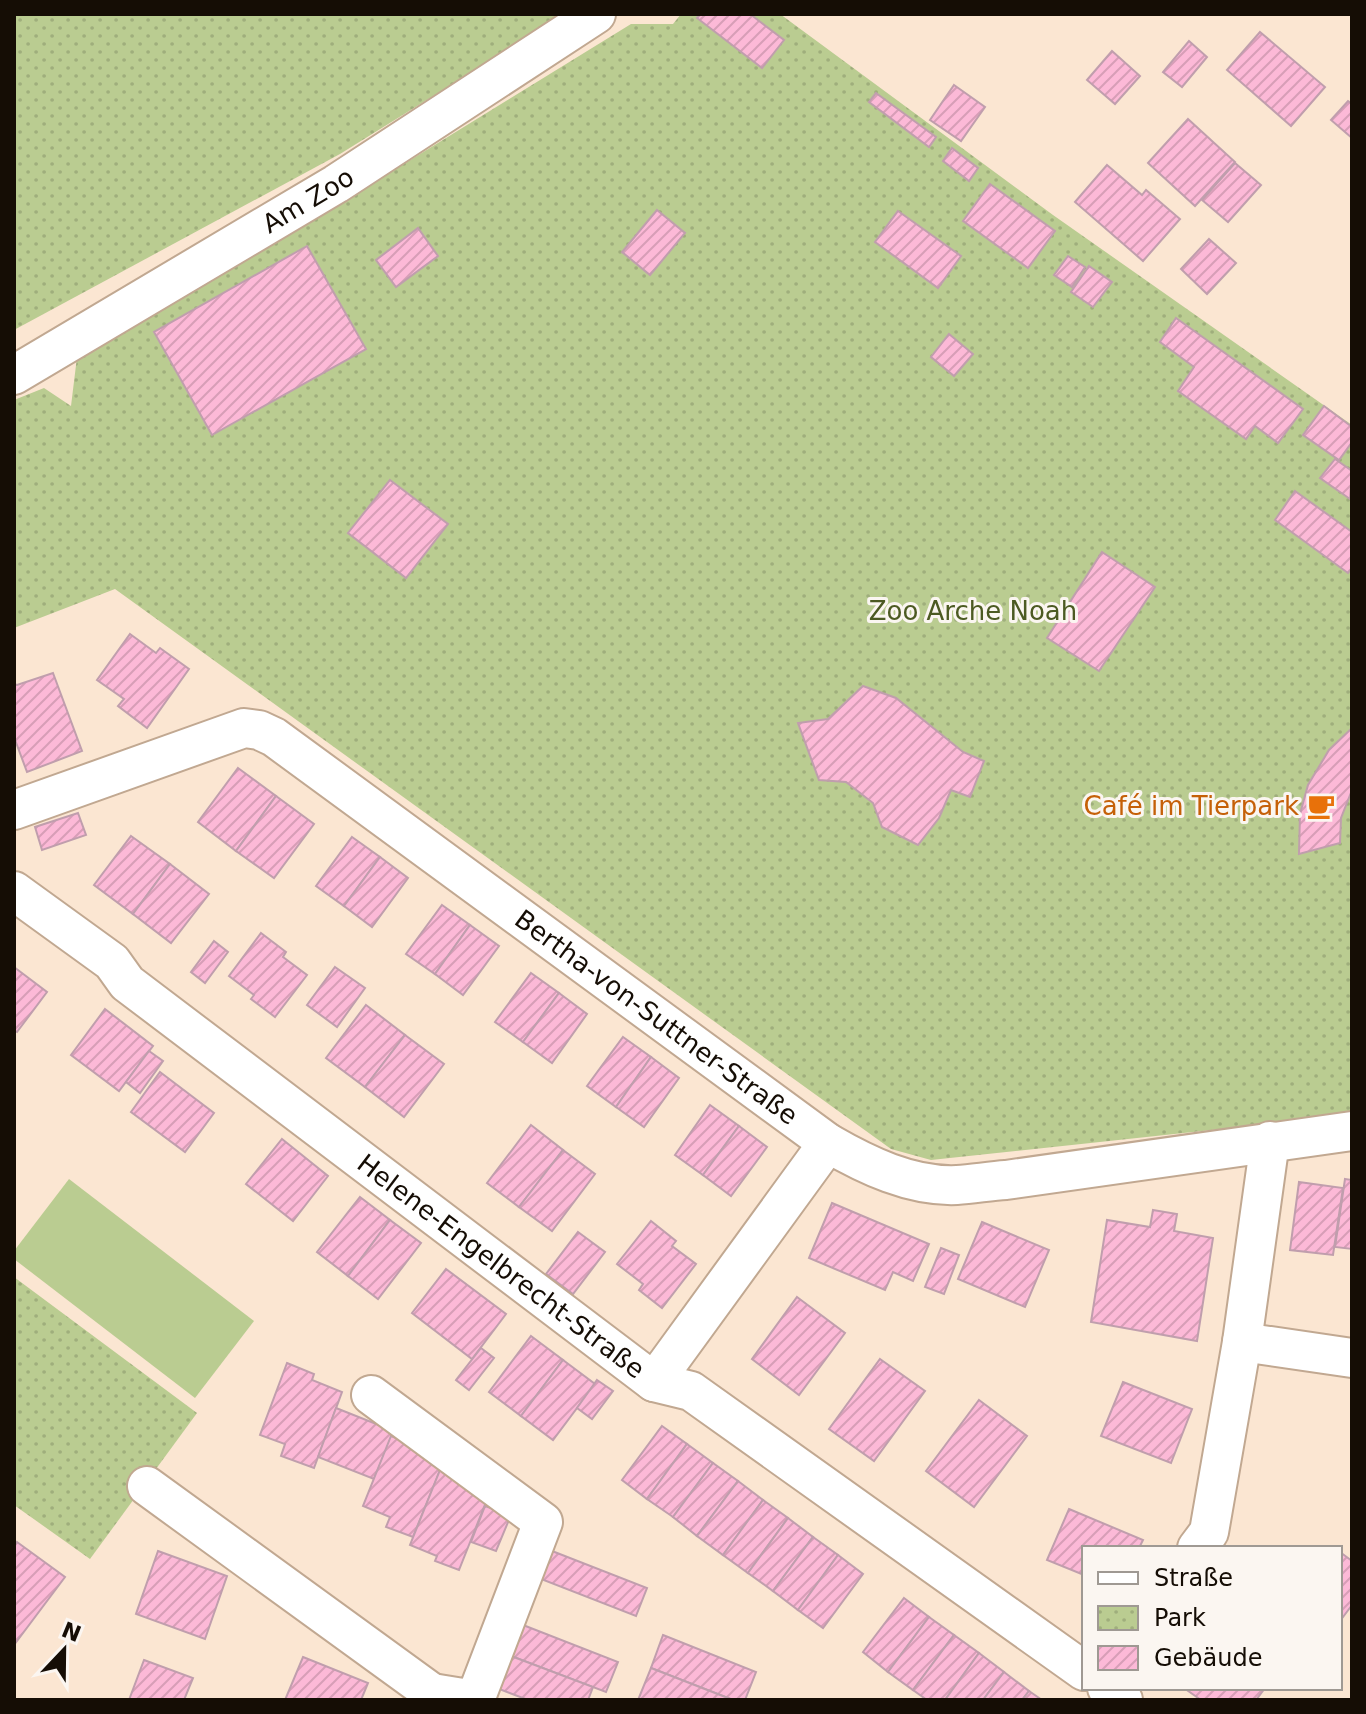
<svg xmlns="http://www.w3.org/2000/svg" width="1366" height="1714" font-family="'DejaVu Sans',sans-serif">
  <defs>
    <pattern id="park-dots" width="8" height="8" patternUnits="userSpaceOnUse" patternTransform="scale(2)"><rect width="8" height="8" fill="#bacc91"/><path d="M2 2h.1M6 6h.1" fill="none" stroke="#9fae7c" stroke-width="1.8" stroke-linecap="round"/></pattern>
    <pattern id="building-hatch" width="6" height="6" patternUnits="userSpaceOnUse" patternTransform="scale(2)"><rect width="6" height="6" fill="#fcb9d7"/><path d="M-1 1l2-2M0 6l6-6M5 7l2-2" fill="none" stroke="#d79eb7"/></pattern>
  </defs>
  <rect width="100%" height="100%" fill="#fbe6d2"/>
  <g fill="url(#park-dots)">
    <polygon points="14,14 565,14 340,154 14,330"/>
    <polygon points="681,14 780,14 1053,215 1352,425 1352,1115 931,1160 891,1149 115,589 14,628 14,400 44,388 71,406 77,357 305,225 631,24 673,24"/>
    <polygon points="14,1277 197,1413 90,1559 14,1505"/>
  </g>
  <polygon fill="#bacc91" points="69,1179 254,1321 195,1398 14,1259 14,1251"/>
  <g fill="url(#building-hatch)" stroke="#c09ead" stroke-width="2">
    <polygon points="701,14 750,14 784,40 762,68 697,18"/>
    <polygon points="1260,32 1325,87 1291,126 1227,70"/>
    <polygon points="1189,41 1207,57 1182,87 1163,72"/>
    <polygon points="1112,51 1140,76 1115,104 1087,80"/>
    <polygon points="954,85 985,107 961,141 930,120"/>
    <polygon points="876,93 936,137 929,147 869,102"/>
    <polygon points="1348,101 1352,104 1352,138 1331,120"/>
    <polygon points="1188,119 1235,162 1195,206 1148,163"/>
    <polygon points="952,148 978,168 969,181 943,161"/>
    <polygon points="1235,163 1261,185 1228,222 1202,200"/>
    <polygon points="1107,165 1142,195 1146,190 1180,219 1143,261 1075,202"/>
    <polygon points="990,184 1055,231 1028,268 963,221"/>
    <polygon points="657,210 685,233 650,275 622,252"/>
    <polygon points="898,211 961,256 938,288 875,242"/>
    <polygon points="418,228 438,256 396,287 376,260"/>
    <polygon points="1209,239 1236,263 1207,294 1181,269"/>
    <polygon points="307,246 366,349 212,435 154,332"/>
    <polygon points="1068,256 1085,267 1072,287 1054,275"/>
    <polygon points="1089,266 1112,282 1093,307 1071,292"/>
    <polygon points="1176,318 1303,409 1278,443 1255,426 1246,439 1178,391 1194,367 1160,342"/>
    <polygon points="949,334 973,354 954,376 931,357"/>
    <polygon points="1324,406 1352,427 1352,442 1339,460 1303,435"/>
    <polygon points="1335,459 1352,471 1350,499 1320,478"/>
    <polygon points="390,480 448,524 406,578 348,533"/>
    <polygon points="1295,491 1352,532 1352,568 1348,573 1275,520"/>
    <polygon points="1102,552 1155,587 1099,671 1047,638"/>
    <polygon points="130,634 156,653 160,648 189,669 147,728 118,706 124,699 97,680"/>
    <polygon points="53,673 82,751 27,772 14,737 14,684 17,685"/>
    <polygon points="863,686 896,698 963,752 984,761 970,797 951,790 939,818 918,845 882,827 873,803 846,782 819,780 798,723 828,719"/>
    <polygon points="1352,728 1352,790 1341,818 1340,843 1299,854 1300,814 1308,785 1329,750"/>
    <polygon points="238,768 276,796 236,851 198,822"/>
    <polygon points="276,796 314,824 274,878 236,851"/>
    <polygon points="78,813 86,835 42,850 35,827"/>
    <polygon points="131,836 170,864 133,914 94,885"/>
    <polygon points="352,837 380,857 344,906 316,886"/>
    <polygon points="380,857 408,878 372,927 344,906"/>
    <polygon points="170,864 209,894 171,943 133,914"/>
    <polygon points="442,905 470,925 435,974 406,954"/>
    <polygon points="470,925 499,946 463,995 435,974"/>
    <polygon points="261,933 286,952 283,957 307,975 275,1017 251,999 254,995 229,976"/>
    <polygon points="214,941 228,952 205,983 191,972"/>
    <polygon points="14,967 47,992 17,1032 14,1030"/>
    <polygon points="335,967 365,988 337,1027 307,1005"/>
    <polygon points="531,973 559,993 523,1042 495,1022"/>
    <polygon points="559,993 587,1014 552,1063 523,1042"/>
    <polygon points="366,1005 405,1035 365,1087 326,1058"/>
    <polygon points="105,1009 153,1046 119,1091 71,1055"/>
    <polygon points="405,1035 444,1064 404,1117 365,1087"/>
    <polygon points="623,1037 651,1057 616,1107 587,1086"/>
    <polygon points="149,1051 163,1061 140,1093 126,1082"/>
    <polygon points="651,1057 679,1078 644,1127 616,1107"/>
    <polygon points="160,1072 214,1113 185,1152 131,1112"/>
    <polygon points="710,1105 739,1126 703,1175 675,1155"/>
    <polygon points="531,1125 563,1150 519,1207 487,1183"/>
    <polygon points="739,1126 767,1147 731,1196 703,1175"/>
    <polygon points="282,1139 328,1176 293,1221 246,1184"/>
    <polygon points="563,1150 595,1174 552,1231 519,1207"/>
    <polygon points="1345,1179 1352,1180 1352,1249 1335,1247"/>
    <polygon points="1299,1182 1343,1188 1333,1255 1290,1250"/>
    <polygon points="360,1197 390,1220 348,1276 317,1252"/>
    <polygon points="832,1203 929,1244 913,1281 893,1272 885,1290 809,1258"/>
    <polygon points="1153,1210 1177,1214 1174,1231 1213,1238 1197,1341 1091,1322 1107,1220 1150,1227"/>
    <polygon points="390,1220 421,1243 378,1299 348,1276"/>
    <polygon points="651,1221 676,1241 672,1246 696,1264 662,1308 639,1290 643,1284 617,1264"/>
    <polygon points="982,1222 1049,1250 1025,1307 958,1279"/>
    <polygon points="578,1232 605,1252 573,1294 546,1274"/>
    <polygon points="941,1248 959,1255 944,1294 925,1287"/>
    <polygon points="446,1269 506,1314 472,1359 412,1313"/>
    <polygon points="797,1297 845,1333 799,1395 752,1359"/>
    <polygon points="531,1336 563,1360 521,1416 489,1392"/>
    <polygon points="481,1348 494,1358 469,1390 456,1380"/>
    <polygon points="880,1359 925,1391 874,1461 829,1429"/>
    <polygon points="563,1360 595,1384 553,1440 521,1416"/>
    <polygon points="287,1363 314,1374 312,1380 342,1392 314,1468 281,1456 285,1444 260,1435"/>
    <polygon points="597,1380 613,1391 592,1419 577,1408"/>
    <polygon points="1123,1382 1192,1409 1171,1463 1101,1436"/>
    <polygon points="979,1400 1027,1436 974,1507 926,1471"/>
    <polygon points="336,1408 394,1431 374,1479 318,1457"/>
    <polygon points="662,1426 687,1444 647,1499 622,1480"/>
    <polygon points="391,1436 418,1447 443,1463 413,1537 386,1527 390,1517 363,1506"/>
    <polygon points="687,1444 713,1463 673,1517 647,1499"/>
    <polygon points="713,1463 738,1481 697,1536 673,1517"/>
    <polygon points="440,1470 466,1480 488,1497 459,1570 435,1561 437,1556 410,1545"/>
    <polygon points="738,1481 763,1500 723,1555 697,1536"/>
    <polygon points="763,1500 788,1518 748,1573 723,1555"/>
    <polygon points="485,1506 511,1515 496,1551 471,1542"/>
    <polygon points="1069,1509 1143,1540 1139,1548 1084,1548 1084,1575 1047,1560"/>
    <polygon points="788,1518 813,1537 773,1591 748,1573"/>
    <polygon points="813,1537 838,1555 798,1610 773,1591"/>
    <polygon points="17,1542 65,1577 14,1645 14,1546"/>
    <polygon points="158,1551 227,1576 205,1639 136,1614"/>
    <polygon points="552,1551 647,1588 636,1616 541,1579"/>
    <polygon points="1340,1552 1352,1561 1352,1605 1340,1621"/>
    <polygon points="838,1555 863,1574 823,1628 798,1610"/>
    <polygon points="904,1598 929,1617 888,1672 863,1652"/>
    <polygon points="929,1617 954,1635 913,1690 888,1672"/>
    <polygon points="523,1625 618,1662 606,1692 511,1656"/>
    <polygon points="663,1635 756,1672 745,1700 733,1700 651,1668"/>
    <polygon points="954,1635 979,1653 945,1700 927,1700 913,1690"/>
    <polygon points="979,1653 1004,1672 983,1700 945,1700"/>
    <polygon points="511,1656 593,1687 588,1700 528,1700 499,1689"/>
    <polygon points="303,1657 368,1683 361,1700 285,1700"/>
    <polygon points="144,1660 193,1678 184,1700 129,1700"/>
    <polygon points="651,1668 733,1700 638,1700"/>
    <polygon points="1004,1672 1029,1691 1022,1700 983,1700"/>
    <polygon points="1184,1688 1265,1688 1256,1700 1201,1700"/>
    <polygon points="1029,1691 1042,1700 1022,1700"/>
  </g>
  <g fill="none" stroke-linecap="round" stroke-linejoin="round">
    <g stroke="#c1a891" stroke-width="42">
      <g id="minor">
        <path id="s1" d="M14,375L336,184L596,14"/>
        <path id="s2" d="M14,810L244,728L259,730L274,737L828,1143C866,1165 911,1187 957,1185C973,1184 990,1181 1006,1180L1352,1131"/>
        <path id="s3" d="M14,891L112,962L127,983L654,1382L691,1391L1084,1671"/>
        <polyline points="1242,1342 1352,1358"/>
        <polyline points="654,1382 828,1143"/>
        <polyline points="371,1395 543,1522 475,1700 432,1693 429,1700"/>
        <polyline points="147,1486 432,1693"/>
        <polyline points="1197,1548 1209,1532 1242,1342 1270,1141"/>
        <polyline points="1107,1688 1123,1700"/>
      </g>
    </g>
    <use href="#minor" stroke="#fff" stroke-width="38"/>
  </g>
  <defs>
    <g id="cafe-bare" transform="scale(2.16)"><path d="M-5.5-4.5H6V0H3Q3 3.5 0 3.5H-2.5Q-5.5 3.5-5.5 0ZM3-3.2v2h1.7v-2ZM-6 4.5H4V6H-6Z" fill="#e8710a" stroke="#fbf6f1" stroke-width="2.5" paint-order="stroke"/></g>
  </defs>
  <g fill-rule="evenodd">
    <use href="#cafe-bare" x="1321" y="806"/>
  </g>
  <g text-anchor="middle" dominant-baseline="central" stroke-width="6" stroke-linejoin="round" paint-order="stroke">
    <g font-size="26" fill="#150d05" stroke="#fbf6f1">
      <text stroke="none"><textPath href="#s1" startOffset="342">Am Zoo</textPath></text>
      <text stroke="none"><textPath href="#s2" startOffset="750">Bertha-von-Suttner-Straße</textPath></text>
      <text stroke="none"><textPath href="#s3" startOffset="616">Helene-Engelbrecht-Straße</textPath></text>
    </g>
    <g font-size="26" fill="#4c5a22" stroke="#fbf6f1">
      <text x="973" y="611">Zoo Arche Noah</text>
    </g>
    <g font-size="26" fill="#c56008" stroke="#fbf6f1" text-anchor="end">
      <text x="1299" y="806">Café im Tierpark</text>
    </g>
  </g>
  <rect width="1366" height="1714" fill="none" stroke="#150d05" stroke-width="32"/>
  <rect x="1082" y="1546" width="260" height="144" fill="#fbf6f1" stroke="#9f9993" stroke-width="2"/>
  <rect x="1098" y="1572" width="40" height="12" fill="#ffffff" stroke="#9f9993" stroke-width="2"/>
  <text x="1154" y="1586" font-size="24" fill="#150d05">Straße</text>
  <rect x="1098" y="1606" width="40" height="24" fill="url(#park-dots)" stroke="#9f9993" stroke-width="2"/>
  <text x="1154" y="1626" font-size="24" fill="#150d05">Park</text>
  <rect x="1098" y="1646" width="40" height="24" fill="url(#building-hatch)" stroke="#9f9993" stroke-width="2"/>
  <text x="1154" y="1666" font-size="24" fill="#150d05">Gebäude</text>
  <g transform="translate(64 1650) rotate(22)" stroke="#fbf6f1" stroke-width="6" paint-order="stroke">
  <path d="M0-6L14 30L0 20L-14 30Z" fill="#150d05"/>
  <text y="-12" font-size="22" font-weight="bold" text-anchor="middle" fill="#150d05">N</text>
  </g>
</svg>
